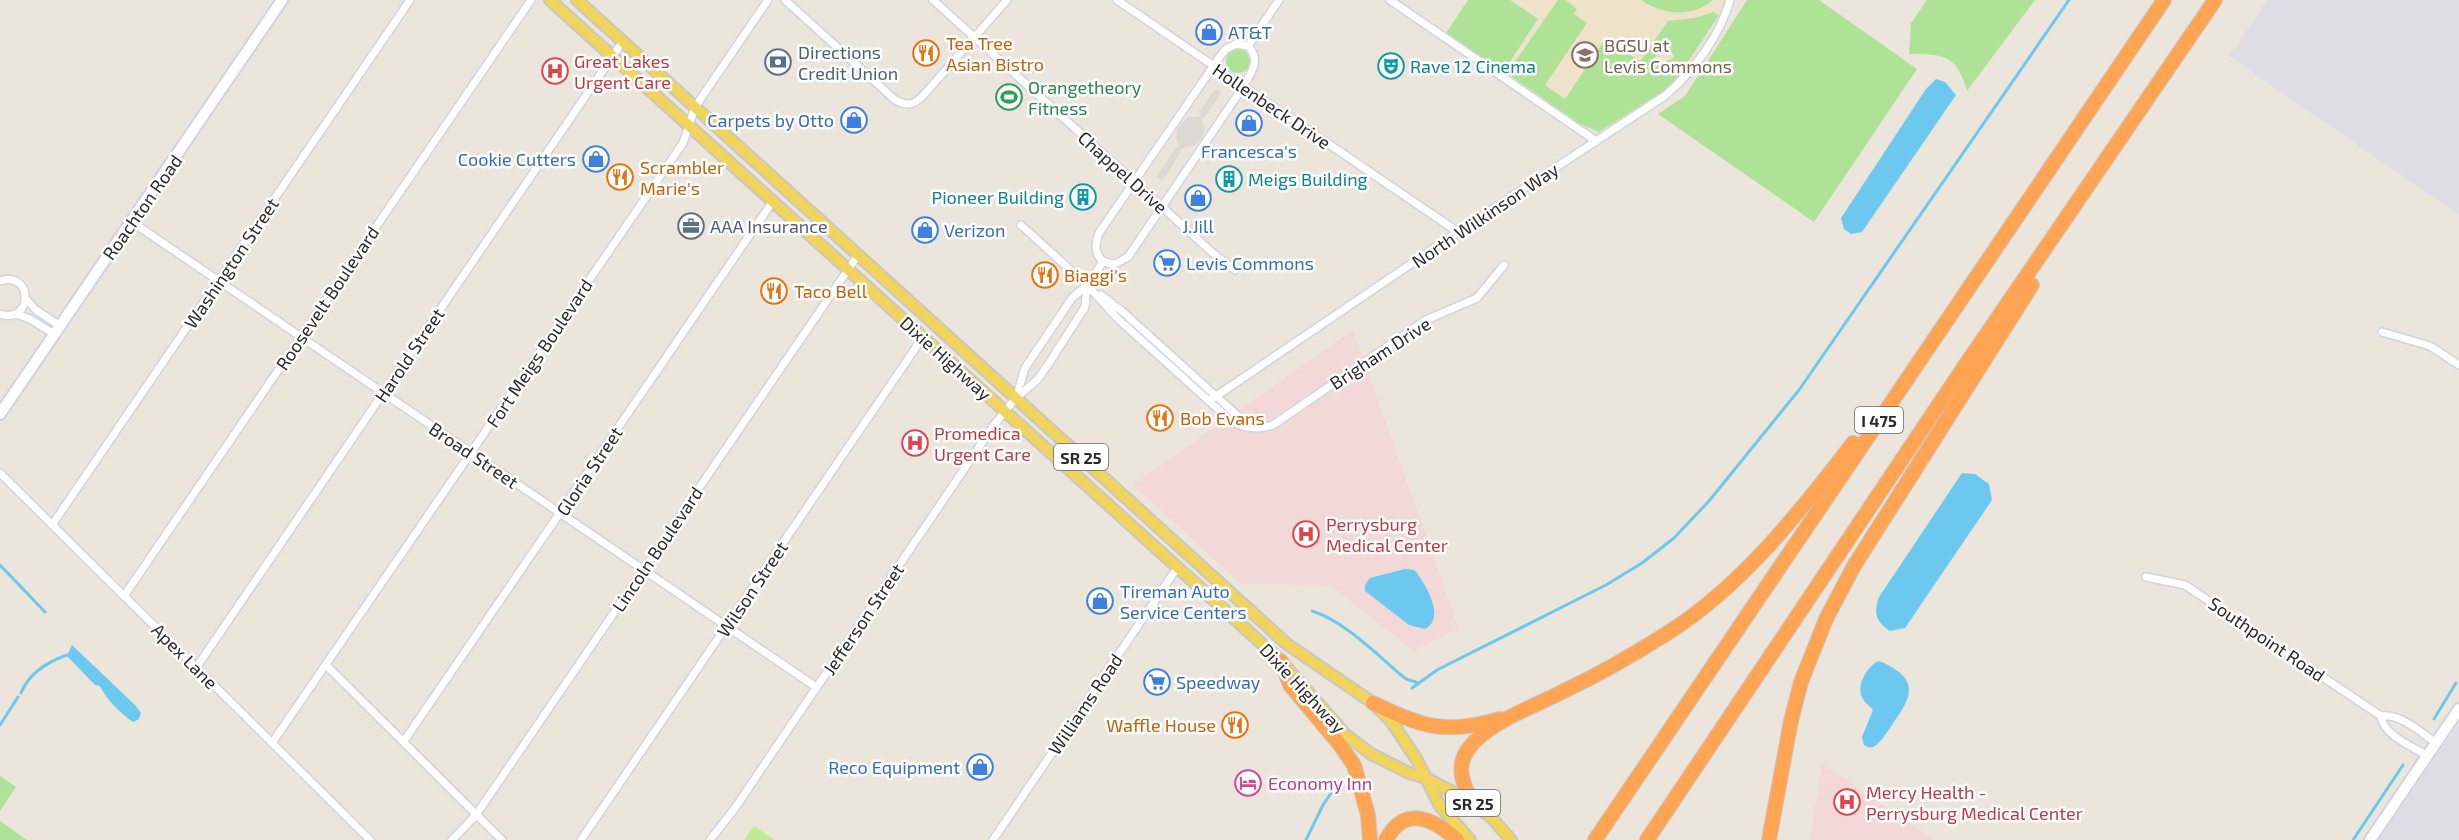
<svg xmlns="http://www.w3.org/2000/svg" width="2459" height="840" font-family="'Exo 2',sans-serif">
  <rect width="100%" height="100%" fill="#ece5db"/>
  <g fill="#dedce4">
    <polygon points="2268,0 2459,0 2459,215 2229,56"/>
    <polygon points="2459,723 2459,840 2379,840"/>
  </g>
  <polygon fill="#eee3ca" points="1468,0 1730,0 1721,24 1678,84 1596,141 1443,38"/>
  <g fill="#f3d8d8">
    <polygon points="1353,330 1459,629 1414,651 1330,585 1241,584 1133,485"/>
    <polygon points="1822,764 1935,840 1810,840"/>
  </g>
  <g fill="#aee397" fill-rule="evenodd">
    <polygon points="1468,0 1510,0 1538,19 1503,72 1446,33"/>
    <path d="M1558,0H1566L1577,9L1574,14L1587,23L1545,85L1565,99L1605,39L1640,61L1668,21L1695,18L1713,12L1719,15L1676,80L1663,91L1599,132L1578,123L1507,73ZM1669,49L1675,57L1656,67L1650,61L1664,51L1666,54L1669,52Z"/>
    <path d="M1641,0H1713C1693,18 1662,15 1641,0Z"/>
    <polygon points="1747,0 1819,0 1917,69 1814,222 1658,114 1685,96"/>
    <path d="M1927,0H2035L1967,91C1957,55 1944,54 1909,54L1911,23Z"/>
    <circle cx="1238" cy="61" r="12"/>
    <polygon points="0,776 16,787 0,811"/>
    <polygon points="0,821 27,840 0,840"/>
  </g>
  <polygon fill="#c2ea92" points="754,826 773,839 773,840 744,840"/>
  <polygon fill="#dcd8d2" points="1215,89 1221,93 1205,117 1201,119 1205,128 1201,139 1194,146 1182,148 1180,151 1181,152 1162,181 1156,177 1176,148 1179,147 1176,139 1178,128 1188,117 1199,117 1201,114 1199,112"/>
  <g fill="#6dc8ef">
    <polygon points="1936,79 1945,82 1956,95 1862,232 1851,234 1844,229 1841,218 1926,89"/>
    <path d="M1962,473L1975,474L1989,484L1992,500L1905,628L1890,631C1876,622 1873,613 1879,597Z"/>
    <path d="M1405,569L1414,570L1417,573C1426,586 1446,618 1425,629L1409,625L1365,591V585L1370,578Z"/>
    <path d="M72,645L135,705L141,713L139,719L133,722C121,714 106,699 100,686L95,685L67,656Z"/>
    <path d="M1878,661C1886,663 1892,667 1899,672C1920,689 1903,708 1892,725C1887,732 1881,743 1873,747C1869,748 1868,747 1864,745L1862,737L1873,710C1870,706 1865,703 1863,699C1855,686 1867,667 1878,661Z"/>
  </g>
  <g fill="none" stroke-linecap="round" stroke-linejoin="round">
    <g stroke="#6dc8ef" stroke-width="3">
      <polyline points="0,565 45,612"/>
      <path d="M1312,611C1345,621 1379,657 1406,679L1419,683"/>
      <polyline points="1412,688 1437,670 1606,585 1642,563 1674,538 1709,501 1799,390 2069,0"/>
      <path d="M21,693C29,673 47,662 67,655"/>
      <polyline points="2434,719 2456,683"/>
      <polyline points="0,725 18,697"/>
      <polyline points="1306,840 1323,805 1340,780"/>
      <polyline points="2353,840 2403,765"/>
    </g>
    <g stroke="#d0d3e3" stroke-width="10">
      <g id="street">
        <path d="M785,0L894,99C905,106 912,106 922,97L1007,0"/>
        <polyline points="933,0 1214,254 1235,270"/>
        <polyline points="1117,0 1458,232"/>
        <polyline points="1390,0 1596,141"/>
        <path d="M1236,44L1248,46C1261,60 1252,72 1243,87L1128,257L1115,264C1096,264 1093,248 1099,233L1221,55L1226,49Z"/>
        <polyline points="1248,46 1279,0"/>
        <polyline points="132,222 816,687"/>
        <path d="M1021,225L1087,285L1118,319L1229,419C1242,429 1259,430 1273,425L1426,320L1477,298L1504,265"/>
        <path d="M0,281C34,270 33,325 0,314"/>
        <polyline points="1101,295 1123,312 1250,427"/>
        <polyline points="26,299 36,310 60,326"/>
        <polyline points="16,314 30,319 54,334"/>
        <polyline points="2382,332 2430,346 2459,365"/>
        <polyline points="1016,398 1025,368 1072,298 1087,285 1103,262"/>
        <path d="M1209,401L1458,232L1666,95C1694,70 1720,36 1730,0"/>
        <polyline points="0,473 370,840"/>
        <polyline points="52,525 410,0"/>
        <path d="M2146,577L2185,585L2381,716C2402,714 2420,732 2436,743"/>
        <polyline points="124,596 531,0"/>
        <polyline points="327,666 502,840"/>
        <polyline points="196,668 623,41"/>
        <path d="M2381,716C2383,735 2413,747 2428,756"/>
        <polyline points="404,741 773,201"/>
        <polyline points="272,743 683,143 695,107 768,0"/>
        <polyline points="452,840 476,815 858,255"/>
        <polyline points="581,840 923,337"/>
        <polyline points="710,840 735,808 994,425 1016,398 1038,379 1051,360 1085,307 1087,285"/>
        <polyline points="993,840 1177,568"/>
      </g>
    </g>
    <g stroke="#d0d3e3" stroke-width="14">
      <g id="secondary">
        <polyline points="0,414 282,0"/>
        <polyline points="2370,840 2459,709"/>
      </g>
    </g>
    <g stroke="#c7c7c7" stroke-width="14">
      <g id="primary">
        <polyline points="550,0 1281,661 1345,734 1371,754 1409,773 1426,778 1473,803 1492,818 1511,840"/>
        <polyline points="577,0 1287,644 1373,703 1391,721 1417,760 1440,806 1470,840"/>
      </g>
    </g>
    <g stroke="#c7c7c7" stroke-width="16">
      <g id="highway">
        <polyline points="1281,661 1290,685 1340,745 1354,765 1368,815 1370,840"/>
        <path d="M1373,703C1421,727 1447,735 1500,719"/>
        <path d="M1473,803C1463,786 1455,766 1469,748C1489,722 1533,707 1562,692C1598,675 1633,655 1666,634C1740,588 1800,512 1853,443"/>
        <path d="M1386,840C1405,804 1434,819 1457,840"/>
        <polyline points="1595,840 2164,0"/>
        <polyline points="1647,840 1962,370 2215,0"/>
        <polyline points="1769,840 1791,721 1801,682 1826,619 1854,566 2032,285"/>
      </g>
    </g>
    <use href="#street" stroke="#fff" stroke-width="7"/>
    <use href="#secondary" stroke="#fff" stroke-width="10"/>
    <use href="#primary" stroke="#f1d45b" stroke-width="10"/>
    <use href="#highway" stroke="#ffa453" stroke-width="14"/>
  </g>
  <defs>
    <g id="shop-ring" transform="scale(1.35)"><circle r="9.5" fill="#fff" stroke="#3f7fe0" stroke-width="1.5"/><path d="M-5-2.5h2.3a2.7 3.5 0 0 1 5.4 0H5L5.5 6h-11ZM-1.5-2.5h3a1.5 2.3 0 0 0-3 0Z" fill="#3f7fe0"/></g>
    <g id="restaurant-ring" transform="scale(1.35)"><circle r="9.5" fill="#fff" stroke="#e8710a" stroke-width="1.5"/><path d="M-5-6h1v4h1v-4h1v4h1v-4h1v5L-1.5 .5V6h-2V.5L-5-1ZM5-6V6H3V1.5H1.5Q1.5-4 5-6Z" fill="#e8710a"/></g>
    <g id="university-ring" transform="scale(1.35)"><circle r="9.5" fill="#fff" stroke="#8d6e63" stroke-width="1.5"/><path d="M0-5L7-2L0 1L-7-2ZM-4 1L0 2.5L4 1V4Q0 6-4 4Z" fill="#8d6e63"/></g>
    <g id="bank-ring" transform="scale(1.35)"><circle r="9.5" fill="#fff" stroke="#5c6f8a" stroke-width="1.5"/><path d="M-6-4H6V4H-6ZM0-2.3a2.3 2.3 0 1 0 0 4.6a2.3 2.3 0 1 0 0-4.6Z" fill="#5c6f8a"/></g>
    <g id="theatre-ring" transform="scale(1.35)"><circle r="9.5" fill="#fff" stroke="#0f9aa8" stroke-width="1.5"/><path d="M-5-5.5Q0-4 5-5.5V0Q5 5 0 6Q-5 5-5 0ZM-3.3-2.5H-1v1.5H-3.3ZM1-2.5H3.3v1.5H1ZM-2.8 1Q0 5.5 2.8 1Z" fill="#0f9aa8"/></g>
    <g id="hospital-ring" transform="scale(1.35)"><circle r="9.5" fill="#fff" stroke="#e0444e" stroke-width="1.5"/><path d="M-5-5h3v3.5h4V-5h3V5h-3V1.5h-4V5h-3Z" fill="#e0444e"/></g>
    <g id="stadium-ring" transform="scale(1.35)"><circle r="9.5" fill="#fff" stroke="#2e9e5b" stroke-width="1.5"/><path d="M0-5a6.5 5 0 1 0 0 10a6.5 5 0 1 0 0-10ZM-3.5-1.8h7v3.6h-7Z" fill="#2e9e5b"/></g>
    <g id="building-ring" transform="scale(1.35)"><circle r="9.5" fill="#fff" stroke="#0f9aa8" stroke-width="1.5"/><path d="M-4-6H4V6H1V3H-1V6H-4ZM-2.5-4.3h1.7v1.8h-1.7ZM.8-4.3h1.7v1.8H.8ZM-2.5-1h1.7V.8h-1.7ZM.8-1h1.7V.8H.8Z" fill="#0f9aa8"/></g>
    <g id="office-ring" transform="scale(1.35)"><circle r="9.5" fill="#fff" stroke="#5c6f8a" stroke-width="1.5"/><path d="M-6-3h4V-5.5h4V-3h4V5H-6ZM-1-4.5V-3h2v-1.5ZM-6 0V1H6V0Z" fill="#5c6f8a"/></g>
    <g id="supermarket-ring" transform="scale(1.35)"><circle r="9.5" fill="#fff" stroke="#3f7fe0" stroke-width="1.5"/><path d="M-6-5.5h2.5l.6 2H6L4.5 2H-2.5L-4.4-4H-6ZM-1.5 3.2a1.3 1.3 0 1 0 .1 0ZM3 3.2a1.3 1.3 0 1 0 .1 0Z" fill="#3f7fe0"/></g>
    <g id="hotel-ring" transform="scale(1.35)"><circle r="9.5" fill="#fff" stroke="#d1479c" stroke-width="1.5"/><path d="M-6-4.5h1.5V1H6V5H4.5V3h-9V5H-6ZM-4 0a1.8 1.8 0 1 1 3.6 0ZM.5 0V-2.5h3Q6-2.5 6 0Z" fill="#d1479c"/></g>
  </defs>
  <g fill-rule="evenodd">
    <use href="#shop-ring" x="1209" y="32"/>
    <use href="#restaurant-ring" x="926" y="53"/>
    <use href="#university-ring" x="1585" y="55"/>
    <use href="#bank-ring" x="778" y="62"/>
    <use href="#theatre-ring" x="1391" y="66"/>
    <use href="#hospital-ring" x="555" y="71"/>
    <use href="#stadium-ring" x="1009" y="97"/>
    <use href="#shop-ring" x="854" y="120"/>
    <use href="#shop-ring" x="1249" y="123"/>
    <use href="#shop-ring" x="596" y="159"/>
    <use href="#restaurant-ring" x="620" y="177"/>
    <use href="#building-ring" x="1229" y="179"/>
    <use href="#building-ring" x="1083" y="197"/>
    <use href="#shop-ring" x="1198" y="198"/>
    <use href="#office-ring" x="691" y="226"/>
    <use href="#shop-ring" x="925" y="230"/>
    <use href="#supermarket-ring" x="1167" y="263"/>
    <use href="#restaurant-ring" x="1045" y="275"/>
    <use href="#restaurant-ring" x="774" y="291"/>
    <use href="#restaurant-ring" x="1160" y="418"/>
    <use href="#hospital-ring" x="915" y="443"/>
    <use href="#hospital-ring" x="1306" y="534"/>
    <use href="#shop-ring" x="1100" y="601"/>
    <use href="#supermarket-ring" x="1157" y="682"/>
    <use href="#restaurant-ring" x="1235" y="725"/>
    <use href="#shop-ring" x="980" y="767"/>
    <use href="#hotel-ring" x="1248" y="783"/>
    <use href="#hospital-ring" x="1847" y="802"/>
  </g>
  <g text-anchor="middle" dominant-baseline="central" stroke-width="5" stroke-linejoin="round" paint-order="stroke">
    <g fill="#fff" stroke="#696969" stroke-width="1.5">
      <rect x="1855" y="407" width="48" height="26" rx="4.5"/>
      <rect x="1054" y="444" width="54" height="26" rx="4.5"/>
      <rect x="1446" y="790" width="54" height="26" rx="4.5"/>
    </g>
    <g font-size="16" font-weight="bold" fill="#292929">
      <text x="1879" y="420">I 475</text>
      <text x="1081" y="457">SR 25</text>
      <text x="1473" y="803">SR 25</text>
    </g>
    <g font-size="18" fill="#366cbe" stroke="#fff" text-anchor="start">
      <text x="1228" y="32">AT&amp;T</text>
      <text x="834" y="120" text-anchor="end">Carpets by Otto</text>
      <text x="1249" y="151" text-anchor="middle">Francesca's</text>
      <text x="576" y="159" text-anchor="end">Cookie Cutters</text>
      <text x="1198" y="226" text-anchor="middle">J.Jill</text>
      <text x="944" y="230">Verizon</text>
      <text x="1186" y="263">Levis Commons</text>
      <text x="1120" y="591">Tireman Auto<tspan x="1120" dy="21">Service Centers</tspan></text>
      <text x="1176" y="682">Speedway</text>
      <text x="960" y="767" text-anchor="end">Reco Equipment</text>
    </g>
    <g font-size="18" fill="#c56008" stroke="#fff" text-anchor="start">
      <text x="946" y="43">Tea Tree<tspan x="946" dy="21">Asian Bistro</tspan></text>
      <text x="640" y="167">Scrambler<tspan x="640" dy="21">Marie's</tspan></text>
      <text x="1064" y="275">Biaggi's</text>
      <text x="794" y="291">Taco Bell</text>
      <text x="1180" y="418">Bob Evans</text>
      <text x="1216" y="725" text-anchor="end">Waffle House</text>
    </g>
    <g font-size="18" fill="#785e54" stroke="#fff" text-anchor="start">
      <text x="1604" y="45">BGSU at<tspan x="1604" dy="21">Levis Commons</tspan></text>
    </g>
    <g font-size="18" fill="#4e5e75" stroke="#fff" text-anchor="start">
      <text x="798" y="52">Directions<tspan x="798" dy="21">Credit Union</tspan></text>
      <text x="710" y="226">AAA Insurance</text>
    </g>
    <g font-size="18" fill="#be3a42" stroke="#fff" text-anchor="start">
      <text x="574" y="61">Great Lakes<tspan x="574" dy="21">Urgent Care</tspan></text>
      <text x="934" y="433">Promedica<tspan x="934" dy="21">Urgent Care</tspan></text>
      <text x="1326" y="524">Perrysburg<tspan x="1326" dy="21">Medical Center</tspan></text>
      <text x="1866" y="792">Mercy Health -<tspan x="1866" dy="21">Perrysburg Medical Center</tspan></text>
    </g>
    <g font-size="18" fill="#0d838f" stroke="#fff" text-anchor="start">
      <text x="1410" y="66">Rave 12 Cinema</text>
      <text x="1248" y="179">Meigs Building</text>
      <text x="1064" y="197" text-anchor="end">Pioneer Building</text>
    </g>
    <g font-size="18" fill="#27864d" stroke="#fff" text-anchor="start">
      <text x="1028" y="87">Orangetheory<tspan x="1028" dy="21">Fitness</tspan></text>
    </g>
    <g font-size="18" fill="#292929" stroke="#fff">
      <text transform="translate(1272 106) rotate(34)">Hollenbeck Drive</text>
      <text transform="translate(1123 172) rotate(42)">Chappel Drive</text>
      <text transform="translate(142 207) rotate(-55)">Roachton Road</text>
      <text transform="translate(1485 215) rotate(-34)">North Wilkinson Way</text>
      <text transform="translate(231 263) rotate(-56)">Washington Street</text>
      <text transform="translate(327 298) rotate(-56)">Roosevelt Boulevard</text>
      <text transform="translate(539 353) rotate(-56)">Fort Meigs Boulevard</text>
      <text transform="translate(1380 353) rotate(-33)">Brigham Drive</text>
      <text transform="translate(409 355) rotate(-56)">Harold Street</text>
      <text transform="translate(946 358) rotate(42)">Dixie Highway</text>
      <text transform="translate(474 455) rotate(34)">Broad Street</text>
      <text transform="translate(589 471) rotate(-56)">Gloria Street</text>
      <text transform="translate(657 549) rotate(-56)">Lincoln Boulevard</text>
      <text transform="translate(752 589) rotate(-56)">Wilson Street</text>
      <text transform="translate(863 619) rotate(-56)">Jefferson Street</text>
      <text transform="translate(2267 639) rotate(34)">Southpoint Road</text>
      <text transform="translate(185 656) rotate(45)">Apex Lane</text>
      <text transform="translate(1303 688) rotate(47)">Dixie Highway</text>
      <text transform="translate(1085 704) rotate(-56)">Williams Road</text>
    </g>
    <g font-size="18" fill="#b23c85" stroke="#fff" text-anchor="start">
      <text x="1268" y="783">Economy Inn</text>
    </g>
  </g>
</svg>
